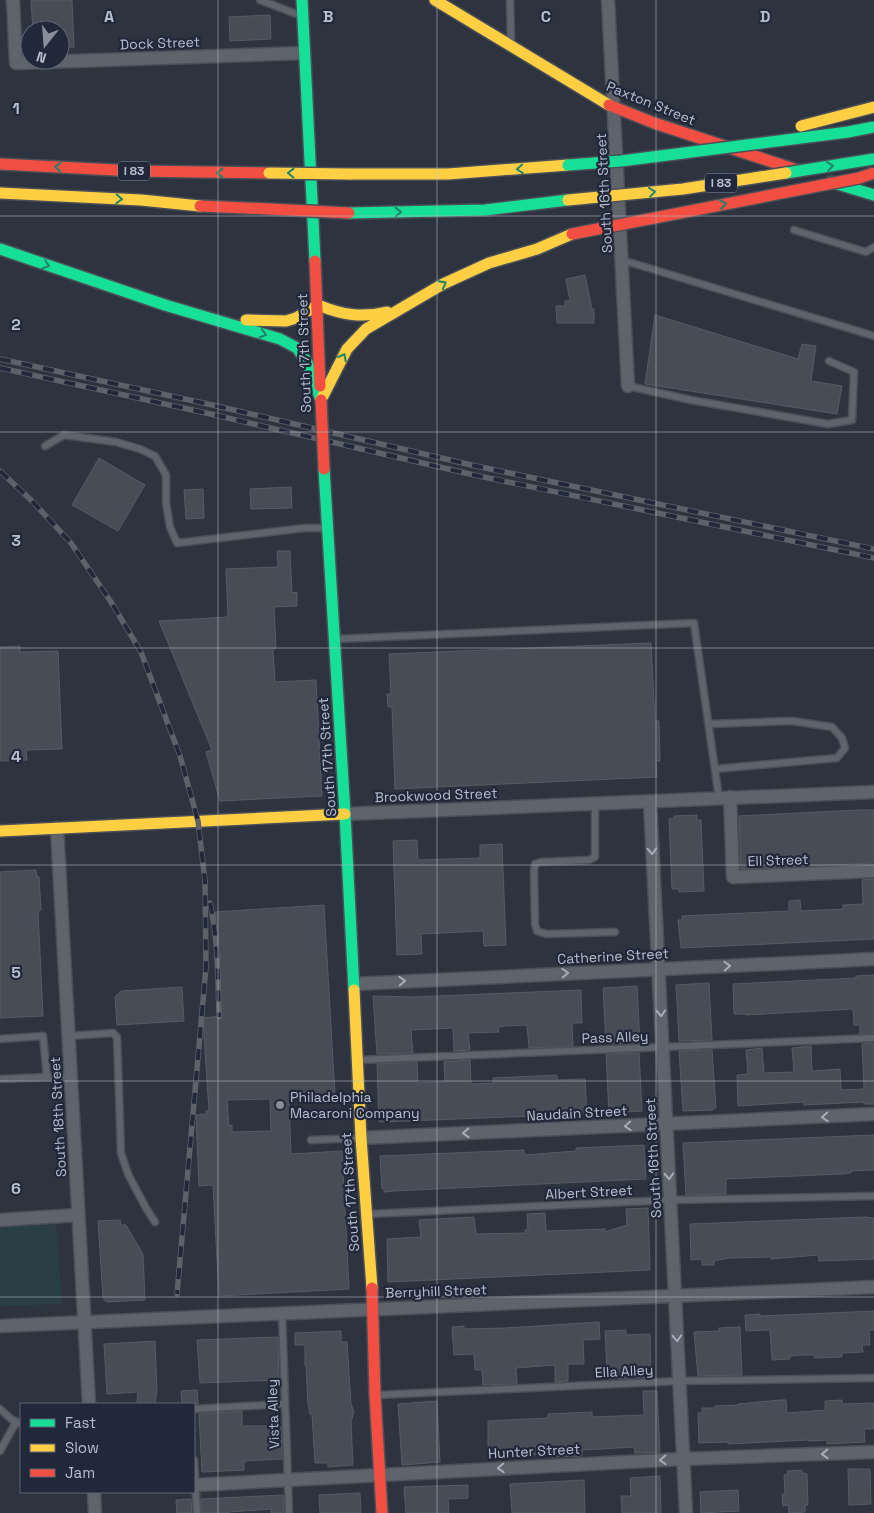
<svg xmlns="http://www.w3.org/2000/svg" width="874" height="1513" font-family="'Space Grotesk',sans-serif">
  <rect width="100%" height="100%" fill="#2e343f"/>
  <polygon fill="#2a3f45" points="56,1224 62,1304 0,1306 0,1226"/>
  <g fill="#474c56" stroke="#565b66" fill-rule="evenodd">
    <polygon points="31,0 72,0 74,47 60,47 60,30 33,30"/>
    <polygon points="270,15 271,39 230,41 229,17"/>
    <polygon points="585,275 592,309 594,309 594,323 557,323 556,306 565,306 565,301 570,301 566,279"/>
    <polygon points="655,315 798,359 802,344 816,346 811,381 842,386 837,414 645,384"/>
    <polygon points="99,458 145,485 118,531 72,505"/>
    <polygon points="291,487 292,508 251,509 250,489"/>
    <polygon points="203,489 204,518 186,519 184,490"/>
    <polygon points="277,551 290,551 292,593 297,592 297,606 274,607 276,648 273,649 275,682 316,680 322,796 220,801 206,752 212,750 159,621 228,617 226,569 278,567"/>
    <polygon points="651,643 655,721 659,721 660,761 656,761 657,777 395,789 392,707 388,707 387,694 391,694 389,654"/>
    <polygon points="20,646 20,652 58,651 62,749 26,750 27,760 0,761 0,647"/>
    <polygon points="858,810 874,810 874,863 741,869 739,816"/>
    <polygon points="697,815 697,820 701,820 704,891 679,892 679,889 672,889 669,819 674,819 674,816"/>
    <polygon points="417,840 418,860 480,858 480,845 502,844 506,945 484,946 483,931 421,934 422,954 397,955 393,841"/>
    <polygon points="36,870 37,877 39,877 41,910 38,911 43,1016 0,1018 0,872"/>
    <polygon points="874,879 874,939 681,948 678,920 682,920 682,916 789,911 789,901 800,900 801,911 843,909 843,905 863,904 862,880"/>
    <path d="M324,905L335,1095L289,1100L291,1154L342,1151L349,1289L219,1296L213,1185L199,1186L196,1115L206,1114V1111H209L203,1018L222,1016L215,912ZM270,1099L271,1131L232,1132V1125L229,1126L227,1100Z"/>
    <polygon points="874,975 874,1033 860,1034 860,1025 854,1025 853,1009 746,1015 745,1014 734,1014 733,984 856,978 856,976"/>
    <polygon points="709,983 712,1040 679,1041 676,985"/>
    <polygon points="637,986 640,1043 606,1044 603,988"/>
    <polygon points="182,987 184,1021 117,1025 115,997 121,991"/>
    <polygon points="581,990 582,1023 572,1023 573,1046 529,1048 527,1025 505,1026 498,1027 499,1032 468,1033 470,1050 454,1051 453,1028 411,1030 413,1053 377,1054 373,996 413,997"/>
    <polygon points="874,1043 874,1104 864,1104 864,1102 804,1105 804,1102 738,1106 737,1075 748,1074 746,1050 762,1048 764,1073 794,1072 792,1048 811,1046 812,1071 840,1069 841,1090 864,1089 862,1044"/>
    <polygon points="712,1050 716,1108 713,1108 713,1110 683,1111 679,1051"/>
    <polygon points="639,1053 642,1111 609,1113 606,1054"/>
    <polygon points="470,1060 471,1084 494,1083 493,1078 557,1075 557,1080 585,1079 587,1114 379,1122 377,1064 417,1062 418,1083 445,1082 444,1062"/>
    <polygon points="874,1135 874,1170 851,1171 851,1173 842,1174 726,1179 726,1194 686,1195 683,1143"/>
    <polygon points="644,1145 646,1179 394,1191 384,1192 384,1188 382,1189 380,1156 524,1150 524,1155 576,1151 576,1148"/>
    <polygon points="648,1208 650,1270 388,1282 387,1239 421,1237 419,1220 474,1217 476,1234 526,1233 525,1230 528,1230 527,1214 545,1213 546,1231 605,1229 605,1232 627,1225 626,1209"/>
    <polygon points="865,1217 874,1218 874,1259 819,1261 818,1255 771,1259 771,1257 729,1258 714,1261 714,1265 702,1265 702,1259 691,1260 690,1224"/>
    <polygon points="120,1220 121,1225 126,1225 143,1254 145,1300 106,1302 103,1298 98,1221"/>
    <polygon points="874,1311 874,1330 869,1330 870,1345 862,1345 863,1352 842,1353 842,1357 814,1358 814,1355 802,1355 790,1356 790,1359 772,1360 770,1330 746,1331 745,1315 760,1314 760,1316"/>
    <polygon points="599,1322 600,1339 583,1340 584,1364 568,1364 568,1381 555,1382 555,1365 516,1368 517,1384 483,1385 482,1370 475,1370 474,1354 454,1355 452,1327 464,1326 464,1329 506,1328"/>
    <polygon points="740,1327 742,1375 698,1376 694,1332 719,1331 719,1328"/>
    <polygon points="626,1330 626,1335 650,1334 651,1377 609,1379 609,1371 607,1371 605,1331"/>
    <polygon points="341,1331 341,1342 347,1342 351,1404 354,1412 351,1422 353,1465 328,1467 328,1463 315,1463 312,1414 310,1414 308,1403 306,1366 305,1366 305,1345 295,1345 295,1333"/>
    <polygon points="278,1337 279,1380 200,1383 197,1340"/>
    <polygon points="155,1341 157,1389 155,1404 137,1404 138,1392 107,1394 104,1344"/>
    <polygon points="197,1390 198,1404 182,1404 181,1391"/>
    <polygon points="643,1391 657,1391 660,1452 635,1453 634,1447 582,1450 582,1456 550,1457 550,1454 488,1456 488,1421 548,1418 548,1414 592,1412 592,1417 644,1415"/>
    <polygon points="780,1400 786,1400 787,1413 825,1410 825,1401 842,1400 842,1404 874,1403 874,1429 864,1429 865,1442 827,1444 827,1440 809,1441 808,1440 728,1444 728,1442 699,1443 698,1413 702,1413 702,1408 715,1408 715,1406 738,1405 738,1404"/>
    <polygon points="437,1401 440,1462 402,1465 398,1404"/>
    <polygon points="242,1411 242,1426 281,1426 282,1459 244,1461 244,1470 202,1472 199,1414"/>
    <polygon points="848,1469 870,1469 871,1504 849,1505"/>
    <polygon points="802,1470 802,1473 807,1474 808,1505 805,1505 805,1512 789,1513 788,1505 783,1506 782,1494 785,1494 784,1475 788,1475 787,1471"/>
    <polygon points="660,1476 661,1513 622,1513 621,1496 631,1496 630,1478"/>
    <polygon points="584,1480 585,1513 512,1513 510,1484"/>
    <polygon points="468,1485 468,1498 448,1499 449,1513 406,1513 404,1487"/>
    <polygon points="738,1490 739,1511 701,1513 700,1492"/>
    <polygon points="360,1493 361,1513 320,1513 319,1495"/>
    <polygon points="283,1495 284,1513 271,1513 271,1509 229,1512 229,1513 202,1513 201,1499"/>
    <polygon points="191,1499 192,1513 177,1513 176,1500"/>
  </g>
  <g fill="none" stroke-linecap="round" stroke-linejoin="round">
    <g stroke="#4b4f57" stroke-width="9">
      <g id="lane">
        <polyline points="260,0 299,15"/>
        <polyline points="510,0 511,41"/>
        <polyline points="794,230 866,252 874,247"/>
        <polyline points="622,260 874,336"/>
        <polyline points="628,386 691,400 828,424 852,420 854,372 829,361"/>
        <polyline points="45,446 64,435 116,442 140,449 155,456 166,475 166,503 170,527 177,543 305,528 326,528"/>
        <polyline points="337,639 694,623 719,798"/>
        <polyline points="709,724 792,721 832,727 842,738 845,748 837,758 715,769"/>
        <polyline points="595,804 595,857 589,860 541,862 535,864 534,871 535,924 537,931 546,934 615,932"/>
        <polyline points="69,1036 113,1033 117,1037 121,1153 128,1174 146,1208 155,1222"/>
        <polyline points="0,1039 43,1036 47,1077"/>
        <polyline points="358,1060 874,1038"/>
        <polyline points="0,1079 71,1076"/>
        <polyline points="311,1140 360,1138"/>
        <polyline points="368,1214 670,1200 874,1196"/>
        <polyline points="282,1313 289,1513"/>
        <polyline points="378,1395 679,1381 874,1378"/>
        <polyline points="0,1409 11,1419 21,1424"/>
        <polyline points="194,1409 285,1404"/>
        <polyline points="0,1451 16,1422"/>
        <polyline points="194,1460 197,1513"/>
      </g>
    </g>
    <g stroke="#4b4f57" stroke-width="15">
      <g id="street">
        <polyline points="13,0 16,63 304,53"/>
        <polyline points="608,0 628,386"/>
        <polyline points="730,797 733,877 874,871"/>
        <polyline points="650,802 686,1513"/>
        <polyline points="345,814 874,792"/>
        <polyline points="57,828 89,1404"/>
        <polyline points="354,984 874,959"/>
        <polyline points="361,1138 874,1114"/>
        <polyline points="0,1220 78,1215"/>
        <polyline points="0,1326 874,1287"/>
        <polyline points="195,1485 683,1459 874,1452"/>
        <polyline points="94,1492 95,1513"/>
      </g>
    </g>
    <g stroke="#4b4f57" stroke-width="14">
      <g id="fast">
        <polyline points="302,0 315,261"/>
        <polyline points="831,182 874,195"/>
        <polyline points="349,213 485,210 568,200"/>
        <polyline points="0,249 165,305 280,339 297,348 307,362 321,400"/>
        <polyline points="324,469 345,814 354,990"/>
      </g>
    </g>
    <g stroke="#4b4f57" stroke-width="14">
      <g id="slow">
        <polyline points="435,0 609,105"/>
        <polyline points="349,174 448,174 568,165"/>
        <polyline points="0,193 141,200 200,206"/>
        <path d="M246,320L286,321L296,318L318,305C342,315 362,318 387,312"/>
        <polyline points="321,400 347,349 366,329 443,284 489,263 537,249 572,234"/>
        <polyline points="0,831 345,814"/>
        <polyline points="354,990 361,1138 372,1288"/>
      </g>
    </g>
    <g stroke="#4b4f57" stroke-width="14">
      <g id="jam">
        <polyline points="609,105 654,123 800,171"/>
        <polyline points="0,164 134,171 269,173"/>
        <polyline points="200,206 269,209"/>
        <polyline points="315,261 320,386"/>
        <polyline points="372,1288 375,1395 382,1513"/>
      </g>
    </g>
    <use href="#lane" stroke="#5e636c" stroke-width="6"/>
    <use href="#street" stroke="#5e636c" stroke-width="12"/>
    <use href="#fast" stroke="#16e098" stroke-width="11"/>
    <use href="#slow" stroke="#ffcf43" stroke-width="11"/>
    <use href="#jam" stroke="#f24e42" stroke-width="11"/>
    <g stroke="#5d616a" stroke-width="5.5">
      <g id="rail">
        <polyline points="0,359 208,404 476,466 874,549"/>
        <polyline points="0,368 206,413 474,475 874,558"/>
        <polyline points="0,471 32,501 71,543 111,602 141,652 180,756 198,821 205,881 206,967 177,1294"/>
        <path d="M210,903C218,940 218,979 219,1017"/>
      </g>
    </g>
    <use href="#rail" stroke="#20283a" stroke-width="4" stroke-dasharray="11" stroke-linecap="butt"/>
    <g stroke="#4b4f57" stroke-width="14" stroke-linecap="butt">
      <g id="fast-bridge">
        <polyline points="568,165 621,161 848,132 874,127"/>
        <polyline points="786,173 874,159"/>
      </g>
    </g>
    <g stroke="#4b4f57" stroke-width="14" stroke-linecap="butt">
      <g id="slow-bridge">
        <polyline points="801,126 874,107"/>
        <polyline points="269,173 349,174"/>
        <polyline points="568,200 683,189 786,173"/>
      </g>
    </g>
    <g stroke="#4b4f57" stroke-width="14" stroke-linecap="butt">
      <g id="jam-bridge">
        <polyline points="269,209 349,213"/>
        <polyline points="572,234 859,178 874,173"/>
        <polyline points="321,400 324,469"/>
      </g>
    </g>
    <use href="#fast-bridge" stroke="#16e098" stroke-width="11"/>
    <use href="#slow-bridge" stroke="#ffcf43" stroke-width="11"/>
    <use href="#jam-bridge" stroke="#f24e42" stroke-width="11"/>
  </g>
  <defs><path id="oneway-chevron" d="M-2-3.5L2.5 0L-2 3.5" fill="none" stroke-width="1.6" stroke-linecap="round" stroke-linejoin="round" transform="scale(1.25)"/></defs>
  <g stroke="#1b8469">
    <use href="#oneway-chevron" transform="translate(830 166) rotate(-9)"/>
    <use href="#oneway-chevron" transform="translate(58 167) rotate(-177)"/>
    <use href="#oneway-chevron" transform="translate(520 169) rotate(176)"/>
    <use href="#oneway-chevron" transform="translate(220 173) rotate(180)"/>
    <use href="#oneway-chevron" transform="translate(291 173) rotate(-179)"/>
    <use href="#oneway-chevron" transform="translate(652 192) rotate(-7)"/>
    <use href="#oneway-chevron" transform="translate(119 199) rotate(3)"/>
    <use href="#oneway-chevron" transform="translate(723 204) rotate(-11)"/>
    <use href="#oneway-chevron" transform="translate(398 212) rotate(-1)"/>
    <use href="#oneway-chevron" transform="translate(46 265) rotate(19)"/>
    <use href="#oneway-chevron" transform="translate(443 284) rotate(-27)"/>
    <use href="#oneway-chevron" transform="translate(263 334) rotate(16)"/>
    <use href="#oneway-chevron" transform="translate(343 357) rotate(-62)"/>
  </g>
  <g stroke="#a7adba">
    <use href="#oneway-chevron" transform="translate(652 851) rotate(87)"/>
    <use href="#oneway-chevron" transform="translate(727 966) rotate(-3)"/>
    <use href="#oneway-chevron" transform="translate(565 973) rotate(-3)"/>
    <use href="#oneway-chevron" transform="translate(402 981) rotate(-3)"/>
    <use href="#oneway-chevron" transform="translate(661 1013) rotate(87)"/>
    <use href="#oneway-chevron" transform="translate(825 1117) rotate(177)"/>
    <use href="#oneway-chevron" transform="translate(628 1126) rotate(177)"/>
    <use href="#oneway-chevron" transform="translate(466 1133) rotate(177)"/>
    <use href="#oneway-chevron" transform="translate(669 1176) rotate(87)"/>
    <use href="#oneway-chevron" transform="translate(677 1338) rotate(87)"/>
    <use href="#oneway-chevron" transform="translate(825 1454) rotate(178)"/>
    <use href="#oneway-chevron" transform="translate(663 1460) rotate(177)"/>
    <use href="#oneway-chevron" transform="translate(501 1468) rotate(177)"/>
  </g>
  <path fill="none" stroke="#b9bfce" stroke-width="1" stroke-opacity="0.55" d="M218,0V1513M437,0V1513M656,0V1513M0,216H874M0,432H874M0,648H874M0,865H874M0,1081H874M0,1297H874"/>
  <circle fill="#888e9c" stroke="#20283a" stroke-width="2" cx="280" cy="1105" r="5"/>
  <g text-anchor="middle" dominant-baseline="central" stroke-width="4.5" stroke-linejoin="round" paint-order="stroke">
    <g fill="#20283a" stroke="#8b92a2" stroke-width="1">
      <rect x="118" y="161.5" width="32" height="19" rx="4"/>
      <rect x="705" y="173.5" width="32" height="19" rx="4"/>
    </g>
    <g font-size="12" font-weight="bold" fill="#b9bfce">
      <text x="134" y="171">I 83</text>
      <text x="721" y="183">I 83</text>
    </g>
    <g font-size="14" fill="#b9bfce" stroke="#20283a">
      <text transform="translate(160 43) rotate(-2)">Dock Street</text>
      <text transform="translate(651 103) rotate(22)">Paxton Street</text>
      <text transform="translate(604 193) rotate(-93)">South 16th Street</text>
      <text transform="translate(304 353) rotate(-92)">South 17th Street</text>
      <text transform="translate(327 757) rotate(-94)">South 17th Street</text>
      <text transform="translate(436 795) rotate(-2)">Brookwood Street</text>
      <text transform="translate(778 860) rotate(-2)">Ell Street</text>
      <text transform="translate(613 956) rotate(-3)">Catherine Street</text>
      <text transform="translate(615 1037) rotate(-2)">Pass Alley</text>
      <text transform="translate(577 1113) rotate(-3)">Naudain Street</text>
      <text transform="translate(58 1117) rotate(-93)">South 18th Street</text>
      <text transform="translate(653 1158) rotate(-93)">South 16th Street</text>
      <text transform="translate(350 1192) rotate(-94)">South 17th Street</text>
      <text transform="translate(589 1192) rotate(-3)">Albert Street</text>
      <text transform="translate(436 1291) rotate(-2)">Berryhill Street</text>
      <text transform="translate(624 1371) rotate(-3)">Ella Alley</text>
      <text transform="translate(273 1414) rotate(-92)">Vista Alley</text>
      <text transform="translate(534 1451) rotate(-3)">Hunter Street</text>
    </g>
    <g font-size="14" fill="#b9bfce" stroke="#20283a" text-anchor="start">
      <text x="290" y="1097">Philadelphia<tspan x="290" dy="16">Macaroni Company</tspan></text>
    </g>
  </g>
  <g font-size="16" text-anchor="middle" font-weight="bold" fill="#b9bfce" stroke="#20283a" stroke-width="4.5" stroke-linejoin="round" paint-order="stroke">
    <text x="109" y="22">A</text>
    <text x="328" y="22">B</text>
    <text x="546" y="22">C</text>
    <text x="765" y="22">D</text>
    <text x="16" y="114">1</text>
    <text x="16" y="330">2</text>
    <text x="16" y="546">3</text>
    <text x="16" y="762">4</text>
    <text x="16" y="978">5</text>
    <text x="16" y="1194">6</text>
  </g>
  <rect x="20" y="1403" width="175" height="90" fill="#20283a" stroke="#5d6475"/>
  <rect x="30" y="1419" width="25" height="8" fill="#16e098" stroke="#5d6475"/>
  <text x="65" y="1428" font-size="15" fill="#b9bfce">Fast</text>
  <rect x="30" y="1444" width="25" height="8" fill="#ffcf43" stroke="#5d6475"/>
  <text x="65" y="1453" font-size="15" fill="#b9bfce">Slow</text>
  <rect x="30" y="1469" width="25" height="8" fill="#f24e42" stroke="#5d6475"/>
  <text x="65" y="1478" font-size="15" fill="#b9bfce">Jam</text>
  <g transform="translate(45 45) rotate(197)"><circle r="24" fill="#20283a" stroke="#5d6475"/>
  <path d="M0-4L9 19L0 12L-9 19Z" fill="#888e9c"/>
  <text y="-8" font-size="14" font-weight="bold" text-anchor="middle" fill="#b9bfce">N</text>
  </g>
</svg>
